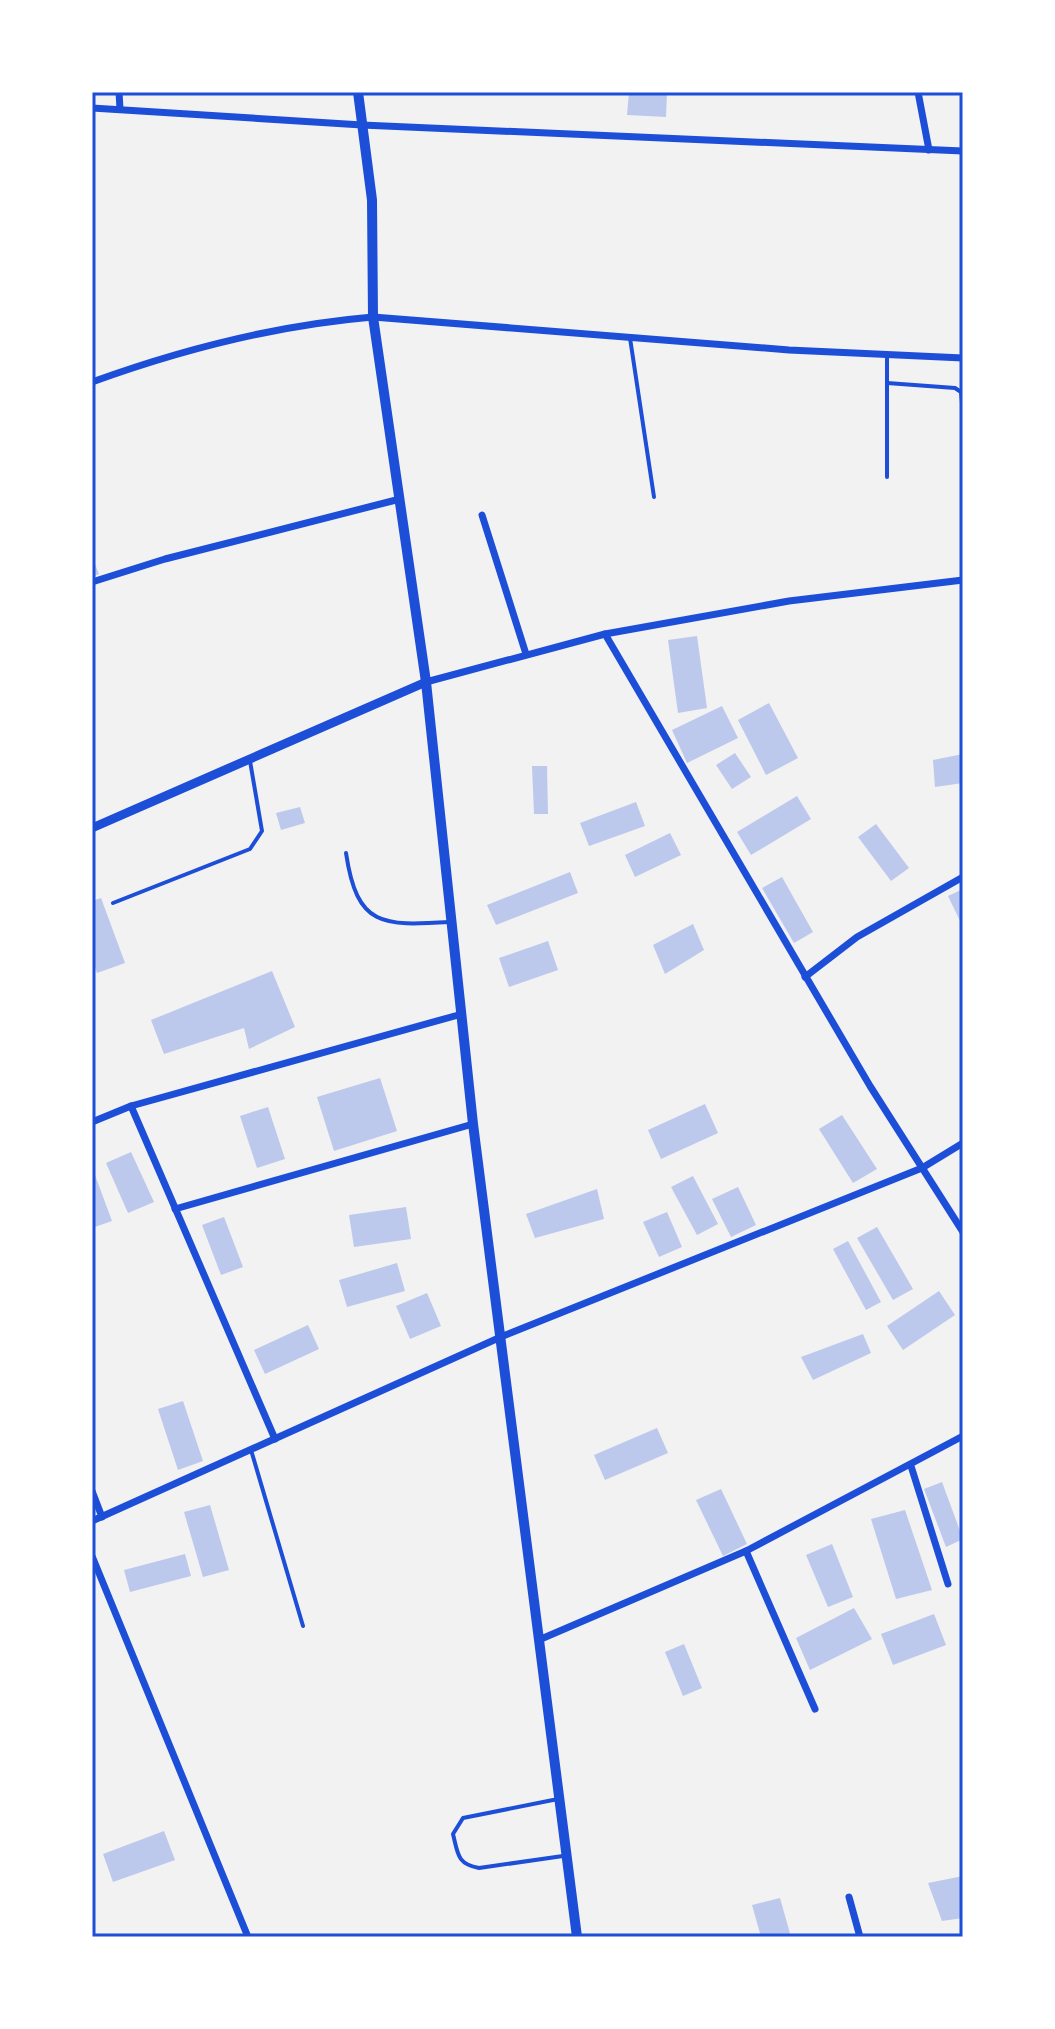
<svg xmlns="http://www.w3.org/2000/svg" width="1055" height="2029" font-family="Raleway,sans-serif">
  <rect width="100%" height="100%" fill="#f2f2f2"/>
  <g fill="#bdc9ec">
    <polygon points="629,92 667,92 666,117 627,115"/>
    <polygon points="92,557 99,574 92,577"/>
    <polygon points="697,636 707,708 678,713 668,640"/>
    <polygon points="769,703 798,758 766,775 738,720"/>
    <polygon points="722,706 738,738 687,763 672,730"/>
    <polygon points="735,753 751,777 732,789 716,765"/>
    <polygon points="963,754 963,783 935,787 933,760"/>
    <polygon points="532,766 547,766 548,814 534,814"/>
    <polygon points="797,796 811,819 751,855 737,832"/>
    <polygon points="636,802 645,826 589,846 580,823"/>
    <polygon points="300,807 305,823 281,830 276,813"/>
    <polygon points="876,824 909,868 891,881 858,837"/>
    <polygon points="670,833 681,855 635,877 625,855"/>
    <polygon points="570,872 578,893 496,925 487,905"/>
    <polygon points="782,877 813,932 794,943 762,888"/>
    <polygon points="963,889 963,927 948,896"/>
    <polygon points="101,898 125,963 97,973 92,959 92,901"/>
    <polygon points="693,924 704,950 665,974 653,945"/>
    <polygon points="548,941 558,970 509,987 499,958"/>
    <polygon points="272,971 295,1027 249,1049 244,1028 164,1054 151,1020"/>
    <polygon points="380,1078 397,1131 334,1151 317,1097"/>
    <polygon points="705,1104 718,1133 661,1159 648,1130"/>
    <polygon points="268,1107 285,1159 257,1168 240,1116"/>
    <polygon points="842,1115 877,1169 853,1183 819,1129"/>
    <polygon points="131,1152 154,1202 128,1213 106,1163"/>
    <polygon points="92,1167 112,1221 92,1228"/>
    <polygon points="693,1176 718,1224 697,1235 671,1187"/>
    <polygon points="738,1187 756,1225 731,1237 712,1199"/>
    <polygon points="597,1189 604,1219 535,1238 526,1214"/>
    <polygon points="406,1207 411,1239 354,1247 349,1215"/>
    <polygon points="667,1212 682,1247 659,1257 643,1222"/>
    <polygon points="224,1217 243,1267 221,1275 202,1225"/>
    <polygon points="877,1227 913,1289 893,1300 857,1238"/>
    <polygon points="848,1241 881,1302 866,1310 833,1249"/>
    <polygon points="397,1263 405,1291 347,1307 339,1280"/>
    <polygon points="939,1291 955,1315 903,1350 887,1326"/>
    <polygon points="427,1293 441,1326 410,1339 396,1306"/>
    <polygon points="308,1325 319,1349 265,1374 254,1350"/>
    <polygon points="863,1334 871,1353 813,1380 801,1357"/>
    <polygon points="183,1401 203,1461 178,1470 158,1409"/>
    <polygon points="657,1428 668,1453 605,1480 594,1455"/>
    <polygon points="942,1482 963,1539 946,1547 924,1489"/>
    <polygon points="721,1489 747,1544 723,1556 696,1500"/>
    <polygon points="210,1505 229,1570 203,1577 184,1512"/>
    <polygon points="905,1510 932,1590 896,1599 871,1519"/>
    <polygon points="832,1544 853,1597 828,1607 806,1555"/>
    <polygon points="185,1554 191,1576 130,1592 124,1570"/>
    <polygon points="854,1608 872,1639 810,1670 796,1638"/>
    <polygon points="934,1614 946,1645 893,1665 881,1634"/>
    <polygon points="684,1644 702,1688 683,1696 665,1652"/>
    <polygon points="164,1831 175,1860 113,1882 103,1854"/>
    <polygon points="963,1876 963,1918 942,1921 928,1883"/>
    <polygon points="780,1898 791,1937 761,1937 752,1905"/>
  </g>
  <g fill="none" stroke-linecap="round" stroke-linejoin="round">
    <g stroke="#1d4ed8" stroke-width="4">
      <polyline points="630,338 654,497"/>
      <polyline points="887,354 887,477"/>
      <polyline points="887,383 955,388 961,392 963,413"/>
      <path d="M346,853C357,927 382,926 450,922"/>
      <polyline points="113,903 250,849 262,831 250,761"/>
      <polyline points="251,1450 303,1626"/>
      <path d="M558,1799L463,1818L453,1834C458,1854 457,1864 479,1868L563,1856"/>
    </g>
    <g stroke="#1d4ed8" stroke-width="7">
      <polyline points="119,92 120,109"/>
      <polyline points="918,92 929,150"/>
      <polyline points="92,108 362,125 963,151"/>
      <path d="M92,382C183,349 277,325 373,317L789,350L963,358"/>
      <polyline points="482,515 526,654"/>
      <polyline points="92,582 165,559 400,499"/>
      <polyline points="605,634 789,601 963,580"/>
      <polyline points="426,682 605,634 870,1086 963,1232"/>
      <polyline points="805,977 857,937 963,877"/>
      <polyline points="131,1106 275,1439"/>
      <polyline points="92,1122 131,1106 462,1014"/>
      <polyline points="175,1209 473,1124"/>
      <polyline points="911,1466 948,1584"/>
      <polyline points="92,1491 102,1517"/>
      <polyline points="92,1521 503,1336 922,1168 963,1143"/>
      <polyline points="746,1551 815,1709"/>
      <polyline points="92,1556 248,1937"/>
      <polyline points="541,1639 746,1551 963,1436"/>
      <polyline points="849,1897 860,1937"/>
    </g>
    <polyline stroke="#1d4ed8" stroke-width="9" points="92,828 426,682"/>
    <polyline stroke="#1d4ed8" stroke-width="10" points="358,92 372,200 373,317 426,682 473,1124 577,1937"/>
  </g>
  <rect width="1055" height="2029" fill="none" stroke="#ffffff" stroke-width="188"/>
  <rect x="94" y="94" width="867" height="1841" fill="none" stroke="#1d4ed8" stroke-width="3"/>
</svg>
